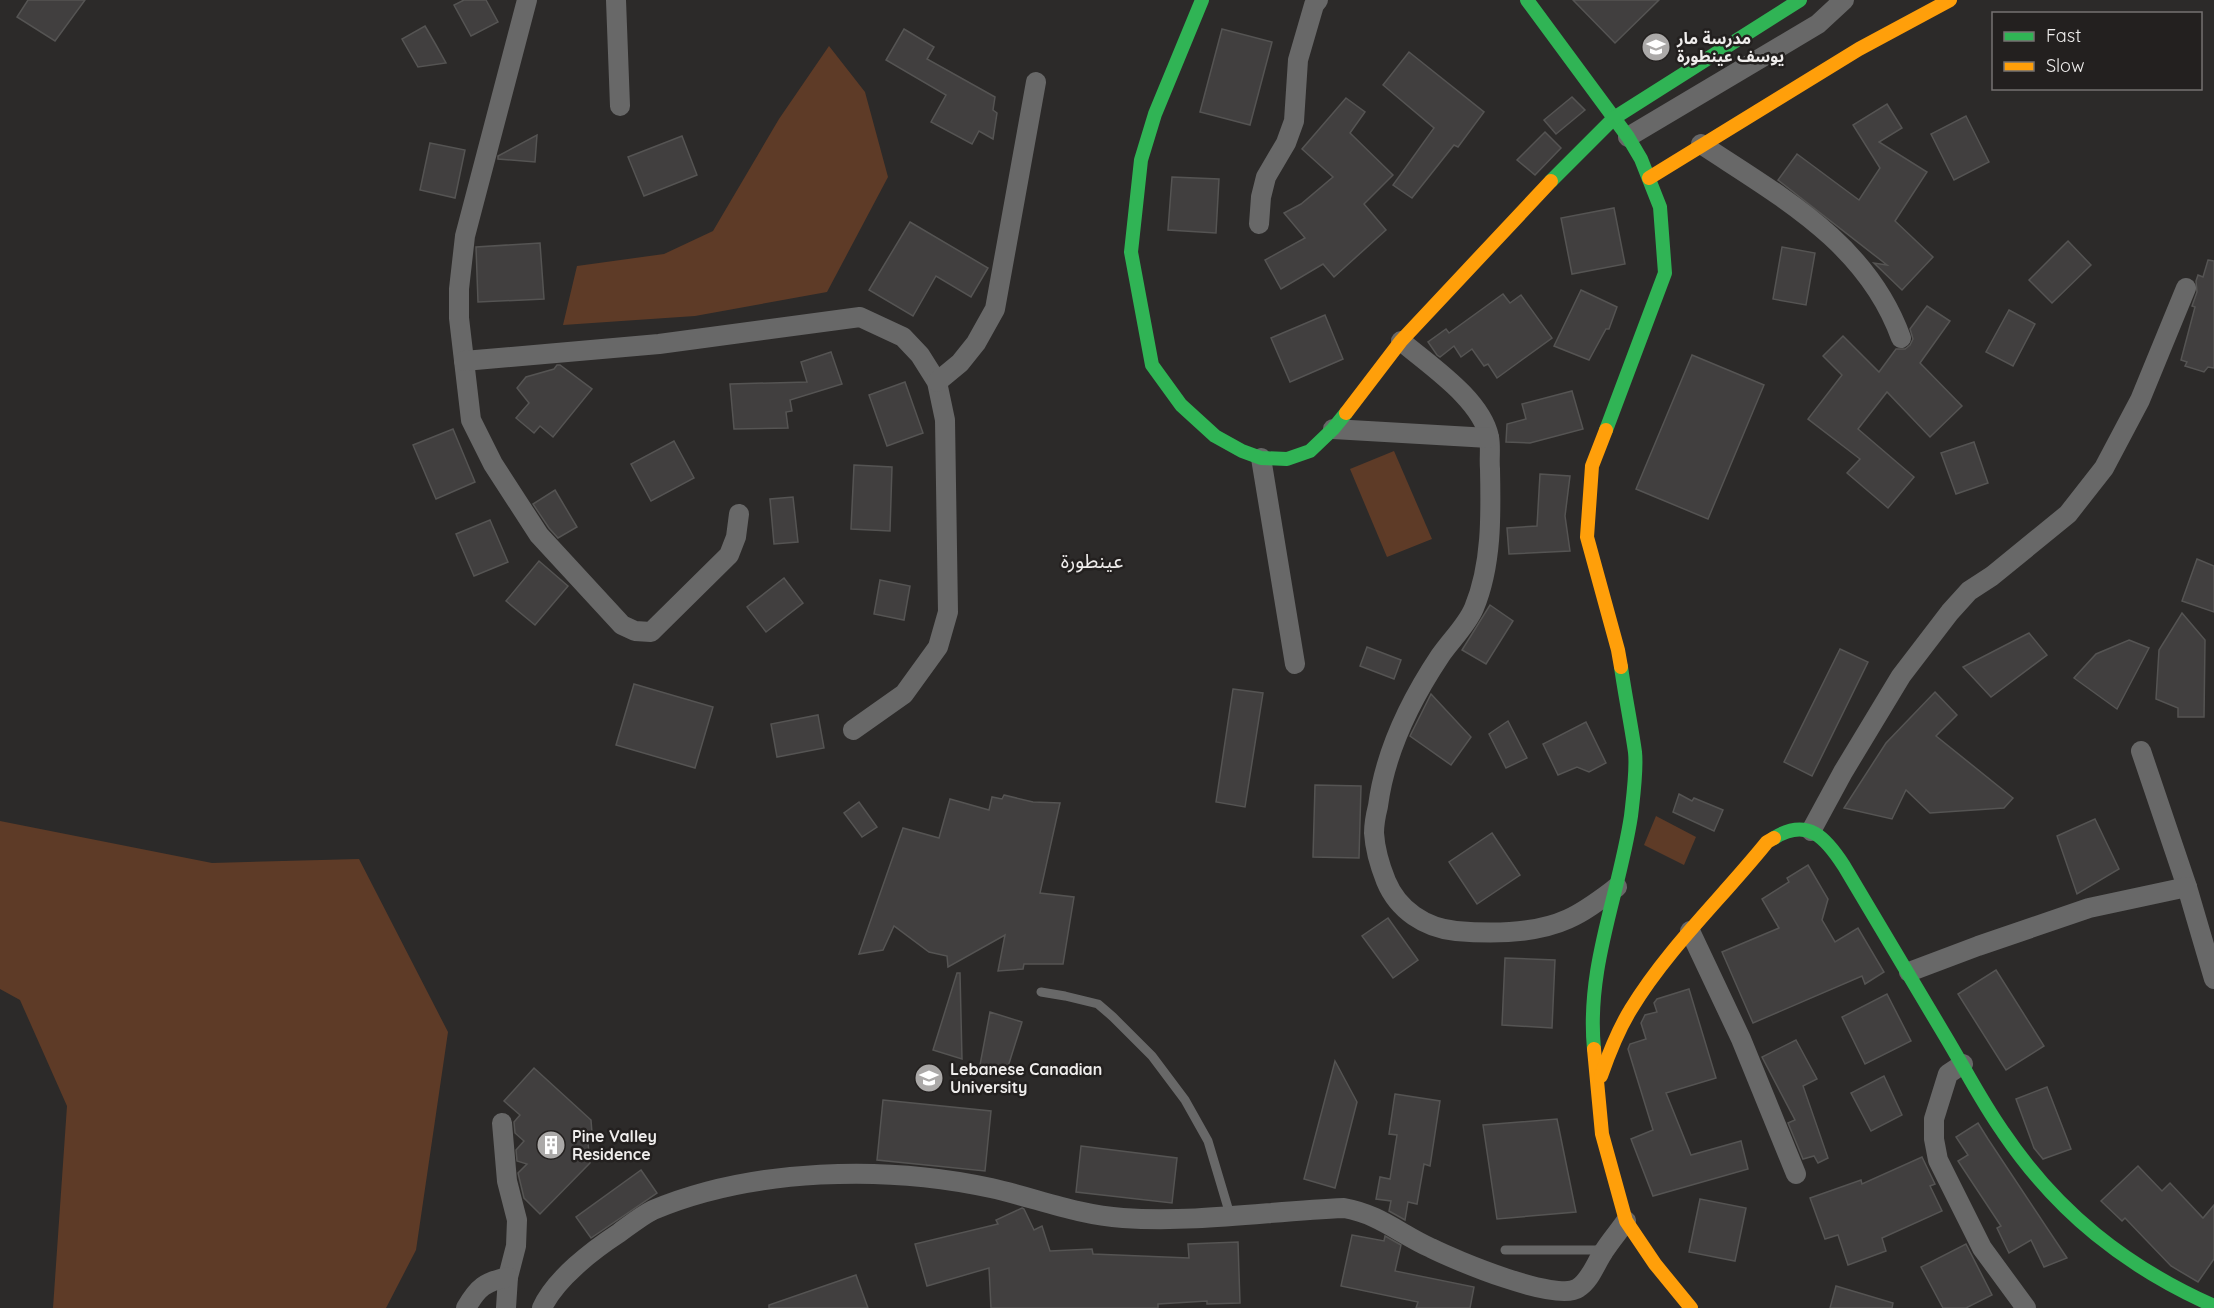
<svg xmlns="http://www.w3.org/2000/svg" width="2214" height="1308" font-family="Quicksand,'Noto Sans Arabic',sans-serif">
  <rect width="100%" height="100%" fill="#2c2a29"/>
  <g fill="#5e3b27">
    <polygon points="829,46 865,92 888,177 827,292 695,316 563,325 577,266 664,254 713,231 779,119"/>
    <polygon points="1394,451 1432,539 1387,557 1350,469"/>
    <polygon points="1656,816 1696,837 1684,865 1644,845"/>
    <polygon points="0,821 212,863 359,859 448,1032 416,1250 386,1308 53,1308 67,1106 20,1000 0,989"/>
  </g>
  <g fill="#413f3f" stroke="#555453" stroke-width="1.5">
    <polygon points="28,0 85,0 55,41 17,17"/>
    <polygon points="464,0 486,0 498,22 471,36 454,5"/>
    <polygon points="1573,0 1659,0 1615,43"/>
    <polygon points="425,26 436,45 446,63 418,67 402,39"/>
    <polygon points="904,29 934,47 927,59 995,97 993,110 997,113 993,139 979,131 972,144 931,122 946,95 886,60"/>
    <polygon points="1222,29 1272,42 1250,125 1200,112"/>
    <polygon points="1409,52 1484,112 1458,147 1454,145 1412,198 1393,185 1434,128 1383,85"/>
    <polygon points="1572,97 1585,110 1556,134 1544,120"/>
    <polygon points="1346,98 1365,112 1350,133 1393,175 1364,204 1386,230 1334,277 1323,264 1281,289 1265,260 1305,238 1284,213 1301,204 1333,177 1302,149"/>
    <polygon points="1887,104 1902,128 1879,142 1927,172 1895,221 1933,257 1902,290 1874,263 1887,265 1778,180 1797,154 1859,200 1880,168 1853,125"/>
    <polygon points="1966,116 1989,162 1954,180 1931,134"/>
    <polygon points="1545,132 1561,148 1535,175 1517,160"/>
    <polygon points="537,135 535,162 498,159 498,156"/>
    <polygon points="682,136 697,175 644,196 628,157"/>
    <polygon points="430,143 465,150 455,198 420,190"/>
    <polygon points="1172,177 1219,179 1216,233 1168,230"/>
    <polygon points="1614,208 1625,264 1572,274 1561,218"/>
    <polygon points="910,222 988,268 971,297 936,276 913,316 869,290"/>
    <polygon points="2068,241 2091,265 2052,303 2029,280"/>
    <polygon points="540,243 544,299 478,302 476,247"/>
    <polygon points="1782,247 1815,253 1806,305 1773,299"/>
    <polygon points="2208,260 2214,261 2214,368 2208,367 2204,372 2185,366 2187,362 2181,360 2195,307 2192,306 2197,292 2196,281 2198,275 2203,277"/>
    <polygon points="1581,290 1617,307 1609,329 1606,329 1589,360 1554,346"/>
    <polygon points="1503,294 1510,303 1521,295 1552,338 1497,378 1488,364 1484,366 1472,349 1461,357 1454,346 1440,357 1437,355 1428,342 1446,329 1449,333"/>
    <polygon points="1927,306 1950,321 1920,363 1962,406 1930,437 1887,392 1858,429 1914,477 1888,508 1847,473 1860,459 1808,419 1842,375 1823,356 1843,336 1879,372 1896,349 1905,349 1910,345 1913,339 1910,329"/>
    <polygon points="2009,310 2035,324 2013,366 1986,352"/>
    <polygon points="1325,315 1343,359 1290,382 1271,338"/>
    <polygon points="831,352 842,384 790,400 792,411 786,412 788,428 734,429 730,384 807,382 801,362"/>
    <polygon points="1692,355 1764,385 1708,519 1636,489"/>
    <polygon points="557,365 560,365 592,389 553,437 540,426 534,433 516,418 529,403 517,388 526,377 554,369"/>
    <polygon points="905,382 923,433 887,446 869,395"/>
    <polygon points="1572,391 1583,429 1530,443 1506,442 1507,424 1526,419 1522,404"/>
    <polygon points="453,429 475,482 436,499 413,445"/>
    <polygon points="674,441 694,478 651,501 631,464"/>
    <polygon points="1974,442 1988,483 1956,494 1941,453"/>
    <polygon points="854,465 892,467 890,531 851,529"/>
    <polygon points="1540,474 1570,476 1565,516 1570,551 1509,554 1507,528 1537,526"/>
    <polygon points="555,490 577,527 558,538 549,528 533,504"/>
    <polygon points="793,497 798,542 774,544 770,499"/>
    <polygon points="490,520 508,562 474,576 456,534"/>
    <polygon points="2197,559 2214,566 2214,612 2182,601"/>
    <polygon points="539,561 568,586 535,625 506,601"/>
    <polygon points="784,578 803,603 766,632 747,607"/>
    <polygon points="880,580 910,586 904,620 874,614"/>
    <polygon points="1490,605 1513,621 1486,664 1462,650"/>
    <polygon points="2182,613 2205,640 2204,717 2178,717 2178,708 2156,699 2159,650"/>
    <polygon points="2029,633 2047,655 1991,697 1963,667"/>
    <polygon points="2129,640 2149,648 2117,709 2074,678 2096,654"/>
    <polygon points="1367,647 1401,660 1394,679 1360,666"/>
    <polygon points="1840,649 1868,662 1812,776 1784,762"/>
    <polygon points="634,684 713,707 695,768 616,745"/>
    <polygon points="1233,689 1263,693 1245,807 1216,802"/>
    <polygon points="1935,692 1957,715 1936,736 2013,798 2004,808 1930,813 1906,790 1892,819 1844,808 1886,743"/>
    <polygon points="1431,694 1471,737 1451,765 1410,736"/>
    <polygon points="818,715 824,748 777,757 771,724"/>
    <polygon points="1508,721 1527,758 1506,768 1489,734"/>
    <polygon points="1586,722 1606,763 1589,772 1577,767 1558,775 1543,744"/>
    <polygon points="1315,785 1361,786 1359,858 1313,857"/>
    <polygon points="1679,794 1692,801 1694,798 1723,810 1714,831 1673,812"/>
    <polygon points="1004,795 1033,802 1060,803 1040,893 1074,897 1063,964 1024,964 1023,969 998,971 1005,935 948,967 947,956 929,952 894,926 883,950 859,954 903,828 939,838 950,799 989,810 992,797 1002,799"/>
    <polygon points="859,802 877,827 862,837 844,813"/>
    <polygon points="2095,819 2119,869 2077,894 2057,836"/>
    <polygon points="1492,833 1520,875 1477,904 1449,862"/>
    <polygon points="1808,865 1828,899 1822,920 1835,942 1858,928 1884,972 1865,984 1862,976 1753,1023 1722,952 1779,928 1762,899 1789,882 1787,878"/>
    <polygon points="1388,918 1418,960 1393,978 1362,936"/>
    <polygon points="1505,958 1555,960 1552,1028 1502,1025"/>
    <polygon points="1996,970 2044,1046 2006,1070 1958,994"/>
    <polygon points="957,973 960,973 962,1059 933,1050"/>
    <polygon points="1689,989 1716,1078 1666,1093 1691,1155 1741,1141 1748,1169 1653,1196 1631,1139 1653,1130 1628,1049 1630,1044 1646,1039 1641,1023 1645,1015 1657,1012 1654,1003 1657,999"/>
    <polygon points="1887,994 1911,1041 1865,1064 1842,1017"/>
    <polygon points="990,1012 1022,1022 1006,1073 980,1065"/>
    <polygon points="1796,1040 1817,1079 1803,1086 1828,1158 1818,1163 1814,1156 1803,1159 1788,1123 1795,1120 1762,1057"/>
    <polygon points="1335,1061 1357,1102 1335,1188 1304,1179"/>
    <polygon points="534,1068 591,1120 592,1133 587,1133 590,1163 540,1214 524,1198 518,1173 527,1164 517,1161 516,1150 524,1141 515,1133 514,1122 520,1115 504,1101"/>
    <polygon points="1884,1076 1902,1115 1871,1131 1851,1093"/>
    <polygon points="2047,1087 2071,1149 2043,1159 2034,1148 2016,1099"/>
    <polygon points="1395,1094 1440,1101 1430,1166 1424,1164 1417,1204 1408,1202 1405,1220 1389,1211 1391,1201 1376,1199 1380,1177 1390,1179 1397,1135 1389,1134"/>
    <polygon points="883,1100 991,1111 985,1171 877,1160"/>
    <polygon points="1557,1119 1576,1212 1497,1219 1483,1125"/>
    <polygon points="1978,1123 1988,1139 2067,1258 2044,1267 2031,1240 2009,1253 1997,1228 2001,1226 1958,1161 1968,1155 1956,1137"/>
    <polygon points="1081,1146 1177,1158 1172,1203 1076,1192"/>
    <polygon points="1922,1157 1935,1184 1930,1186 1942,1211 1882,1238 1886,1251 1848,1265 1838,1235 1825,1239 1810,1198 1861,1180 1862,1184"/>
    <polygon points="2138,1166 2162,1191 2170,1183 2203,1218 2214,1205 2214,1259 2198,1282 2171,1266 2125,1218 2122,1221 2101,1201"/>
    <polygon points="641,1170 657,1193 591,1238 576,1217"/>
    <polygon points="1700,1199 1746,1208 1735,1261 1689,1252"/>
    <polygon points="1022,1208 1024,1209 1034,1230 1042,1226 1050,1251 1092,1249 1093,1254 1189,1258 1188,1244 1238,1242 1240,1303 1207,1304 1207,1301 1158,1304 1158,1308 991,1308 989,1268 927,1286 915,1244 998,1224 996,1220"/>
    <polygon points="1352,1235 1384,1241 1385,1236 1401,1245 1395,1271 1474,1287 1470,1308 1416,1308 1418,1302 1341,1286"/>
    <polygon points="1966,1244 1992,1295 1966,1308 1943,1308 1921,1267"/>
    <polygon points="856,1275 868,1308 769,1308 769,1305"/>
    <polygon points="1836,1286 1893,1303 1892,1308 1830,1308"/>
  </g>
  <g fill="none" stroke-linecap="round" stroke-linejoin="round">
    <g stroke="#686868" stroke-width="9">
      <polyline points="1041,992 1065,996 1098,1004 1113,1017 1152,1056 1185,1100 1208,1141 1231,1218"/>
      <polyline points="1505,1250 1604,1250"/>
    </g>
    <g stroke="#686868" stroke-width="20">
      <polyline points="527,0 465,236 459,289 459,318 471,420 493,464 539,535 622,625 635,631 651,632 729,555 736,537 739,514"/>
      <polyline points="616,0 620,106"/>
      <polyline points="1628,137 1818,24 1844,0"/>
      <path d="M1701,144C1781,197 1867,243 1901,338"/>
      <polyline points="1259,224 1261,197 1266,177 1286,143 1294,121 1298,60 1314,5 1318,0"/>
      <path d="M1401,341C1430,366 1481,399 1489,437C1491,447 1489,459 1490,469C1491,514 1492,565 1474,608C1467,625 1451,640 1440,656C1410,701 1385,752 1378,806C1376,814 1374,824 1374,833C1375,849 1380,866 1386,881C1398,910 1425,928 1456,931C1491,934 1535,934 1568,919C1586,911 1601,899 1617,887"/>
      <polyline points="464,361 659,344 860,317 903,337 920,355 937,382 945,420 948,612 938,647 904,694 853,730"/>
      <polyline points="937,382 960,363 976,343 995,309 1036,82"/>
      <polyline points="1333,429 1489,438"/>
      <polyline points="1261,458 1295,664"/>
      <polyline points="2141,751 2187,887"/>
      <polyline points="1811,831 1843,772 1901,676 1950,612 1969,591 1992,576 2068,514 2104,468 2140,400 2186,288"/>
      <polyline points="1690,931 1741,1039 1796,1174"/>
      <polyline points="1909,972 1978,946 2089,908 2187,887 2214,979"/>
      <polyline points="1963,1064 1948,1074 1934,1119 1934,1139 1938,1160 1982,1248 2026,1308"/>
      <polyline points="502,1123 507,1181 517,1220 516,1246 508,1277 506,1308"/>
      <path d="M466,1308C478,1287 485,1282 508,1277"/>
      <path d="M542,1308C555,1279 593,1250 619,1233C630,1225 641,1216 653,1210C753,1168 886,1165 991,1188C1036,1198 1077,1215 1123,1218C1198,1223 1270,1211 1344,1208C1379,1214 1400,1234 1431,1248C1455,1260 1557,1303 1578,1288C1591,1280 1596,1262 1604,1251C1611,1240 1619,1231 1626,1221"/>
    </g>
    <g stroke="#30b455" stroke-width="14">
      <polyline points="1202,0 1155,114 1141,160 1131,252 1152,365 1181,405 1215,436 1242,451 1261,458 1287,459 1310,451 1333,429 1346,413"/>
      <polyline points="1527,0 1628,137 1641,159 1660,207 1665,273 1606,430"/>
      <polyline points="1551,181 1614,118 1800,0"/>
      <path d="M1774,838C1808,817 1826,838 1844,866C1877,922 1911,978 1944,1034C1964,1067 1981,1101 2003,1132C2057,1212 2126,1267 2214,1306"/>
      <path d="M1594,1049C1586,967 1619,895 1631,816C1633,798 1637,770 1635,752C1631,724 1625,695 1621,667"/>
    </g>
    <g stroke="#ff9f0a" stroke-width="14">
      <polyline points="1649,178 1859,49 1950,0"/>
      <polyline points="1346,413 1401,341 1551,181"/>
      <polyline points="1606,430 1592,466 1587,537 1618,650 1621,667"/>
      <polyline points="1594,1049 1602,1134 1626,1221 1655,1264 1691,1308"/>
      <path d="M1601,1076C1609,1053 1618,1030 1631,1009C1668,948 1722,898 1767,842L1774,838"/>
    </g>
  </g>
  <defs>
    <g id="school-disc" transform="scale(1.5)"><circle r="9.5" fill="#aba9a8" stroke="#23201f"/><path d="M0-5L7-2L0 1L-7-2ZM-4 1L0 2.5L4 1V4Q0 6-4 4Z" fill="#fff"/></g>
    <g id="university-disc" transform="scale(1.5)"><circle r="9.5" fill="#aba9a8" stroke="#23201f"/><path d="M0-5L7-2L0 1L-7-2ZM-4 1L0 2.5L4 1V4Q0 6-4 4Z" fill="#fff"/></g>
    <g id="building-disc" transform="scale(1.5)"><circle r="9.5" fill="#aba9a8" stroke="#23201f"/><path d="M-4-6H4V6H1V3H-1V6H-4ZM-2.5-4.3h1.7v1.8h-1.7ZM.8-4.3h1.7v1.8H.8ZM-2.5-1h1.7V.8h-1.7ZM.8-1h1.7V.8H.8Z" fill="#fff"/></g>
  </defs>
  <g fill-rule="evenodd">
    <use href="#school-disc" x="1656" y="47"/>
    <use href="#university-disc" x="929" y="1078"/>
    <use href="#building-disc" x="551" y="1145"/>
  </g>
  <g text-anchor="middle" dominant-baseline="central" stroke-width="5" stroke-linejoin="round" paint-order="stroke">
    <g font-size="16" font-weight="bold" fill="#efedec" stroke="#23201f" text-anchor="start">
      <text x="1677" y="38">مدرسة مار<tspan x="1677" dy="18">يوسف عينطورة</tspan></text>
      <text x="950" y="1069">Lebanese Canadian<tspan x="950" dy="18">University</tspan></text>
      <text x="572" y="1136">Pine Valley<tspan x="572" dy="18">Residence</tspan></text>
    </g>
    <g font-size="20" fill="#efedec" stroke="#23201f">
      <text x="1092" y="560">عينطورة</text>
    </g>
  </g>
  <rect x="1992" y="12" width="210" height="78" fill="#23201f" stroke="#757271" stroke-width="1.5"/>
  <rect x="2004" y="32" width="30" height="9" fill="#30b455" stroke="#757271" stroke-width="1.5"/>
  <text x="2046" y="42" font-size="18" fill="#efedec">Fast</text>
  <rect x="2004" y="62" width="30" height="9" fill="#ff9f0a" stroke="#757271" stroke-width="1.5"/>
  <text x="2046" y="72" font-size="18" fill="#efedec">Slow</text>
</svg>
